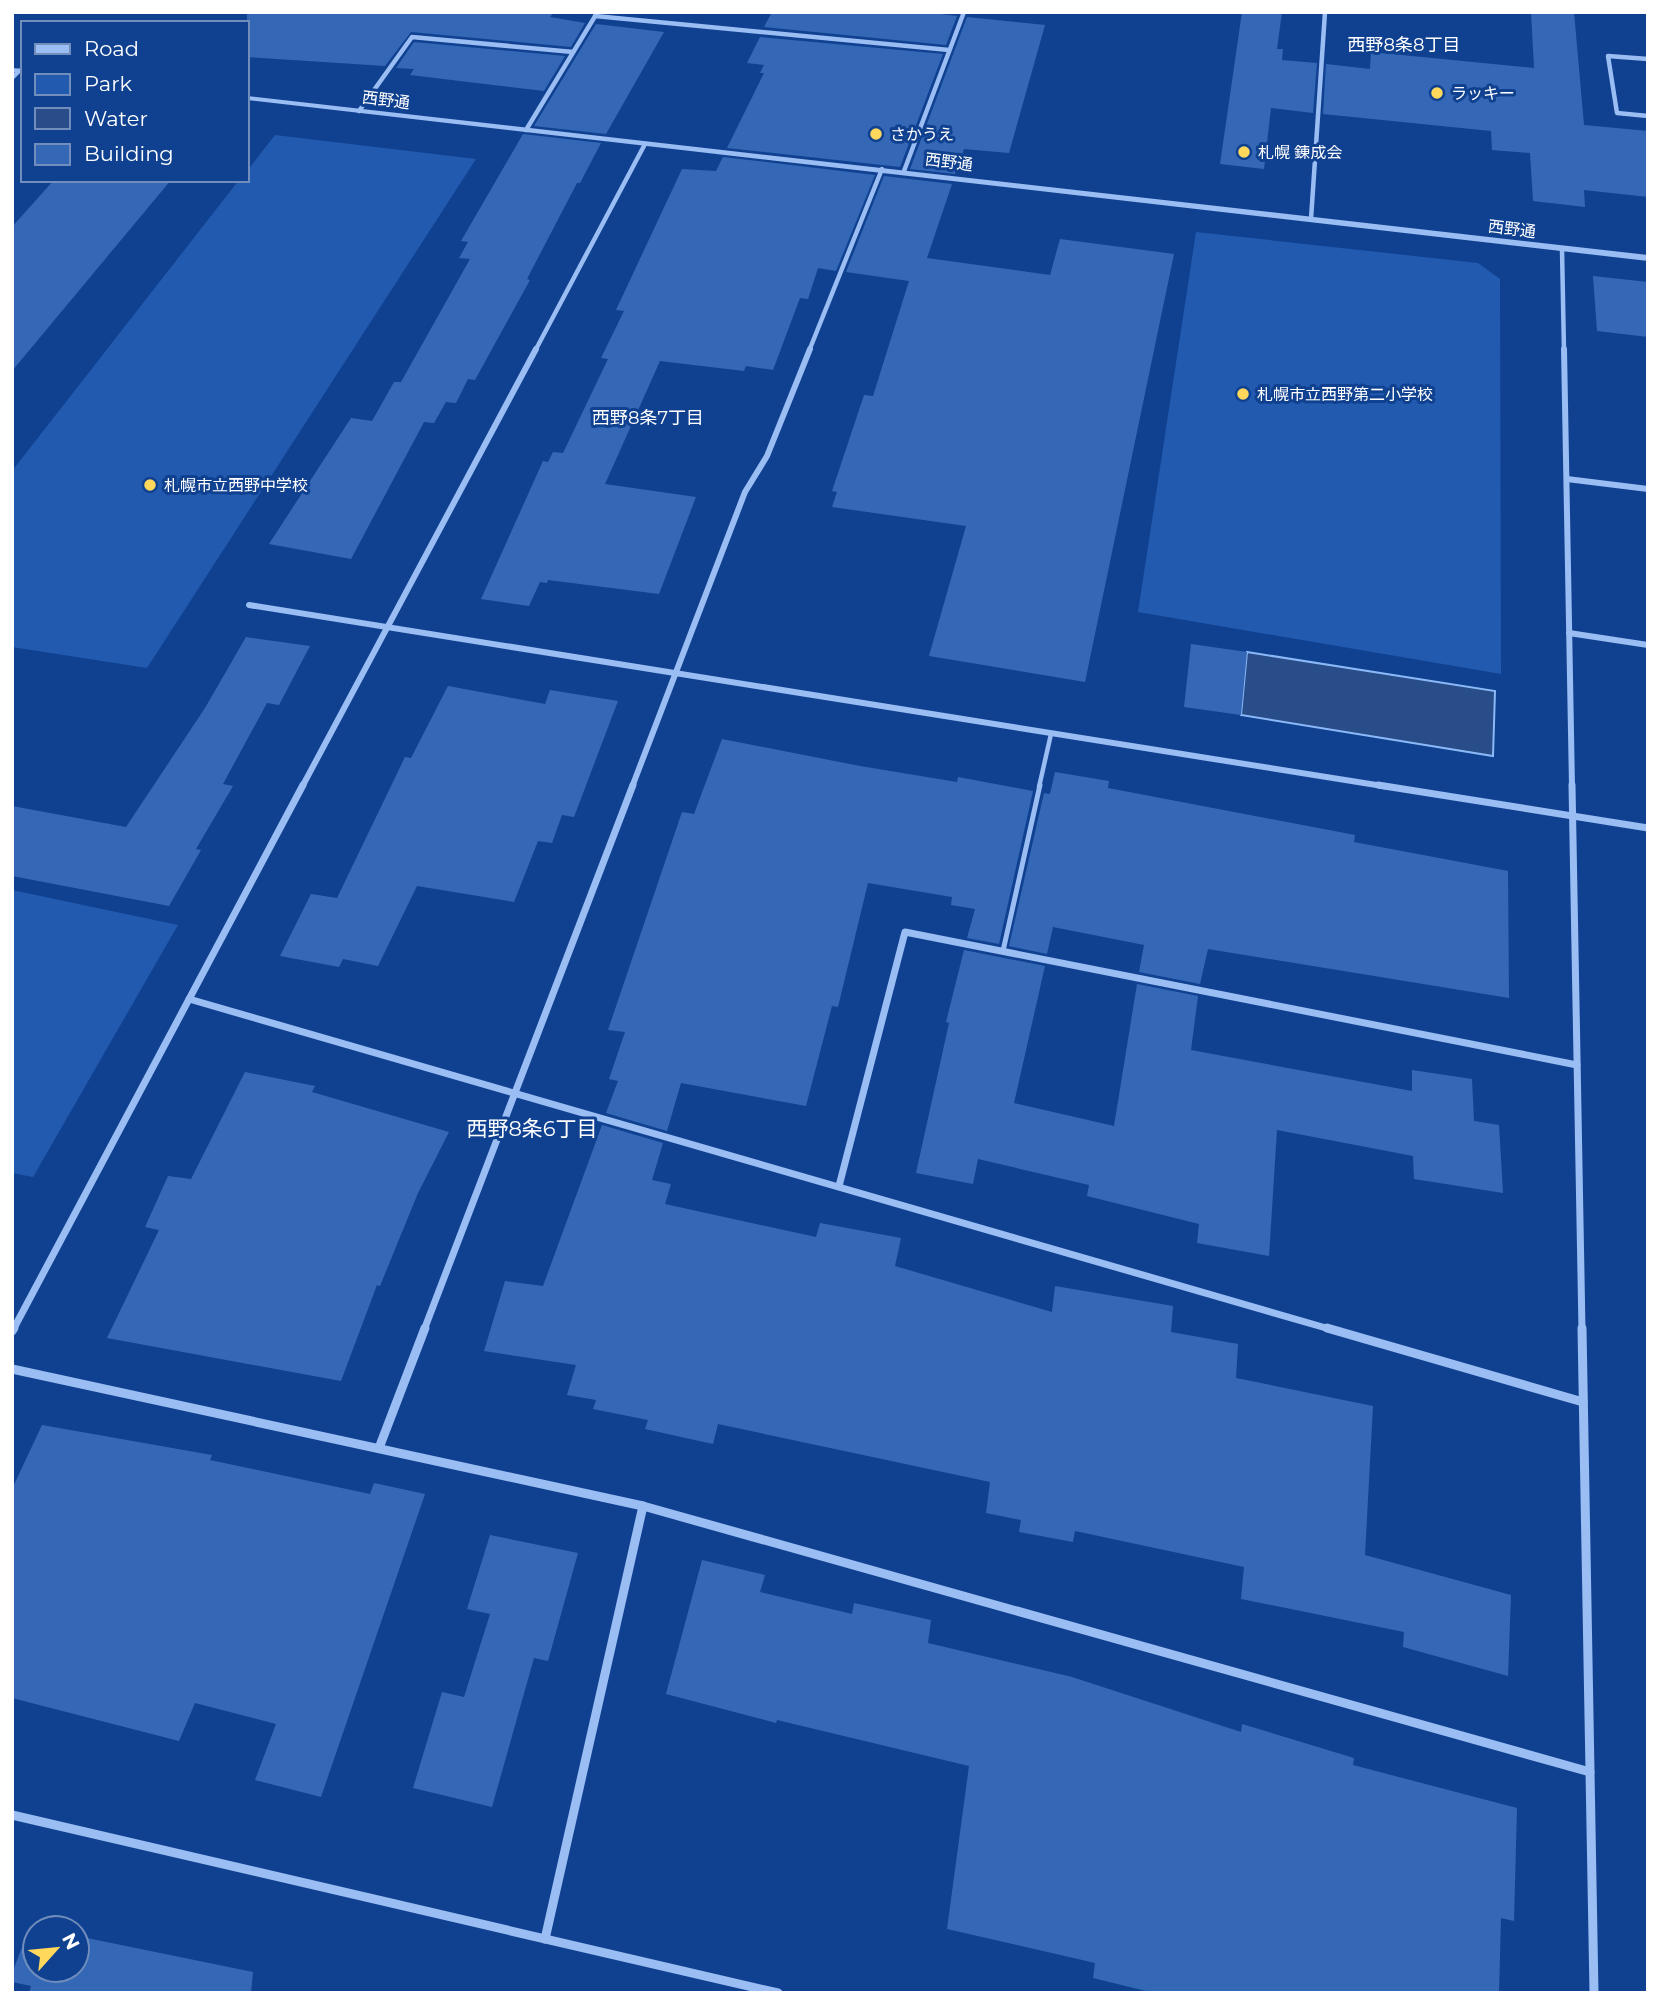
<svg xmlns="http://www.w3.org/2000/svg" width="1660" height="2005" font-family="Montserrat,'Noto Sans JP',sans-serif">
  <rect width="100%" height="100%" fill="#104190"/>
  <g fill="#225aaf">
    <polygon points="275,135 476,159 147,668 12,647 12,471 239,180 247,180 247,171"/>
    <polygon points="1196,232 1478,263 1500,279 1501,674 1138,612"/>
    <polygon points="12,890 178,925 33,1177 12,1173"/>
  </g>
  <polygon fill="#284d88" stroke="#8bb8f6" stroke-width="2" points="1247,652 1495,691 1493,756 1241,715"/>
  <g fill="#3468b7">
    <polygon points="247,12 554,12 550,17 585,23 571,47 411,32 385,66 247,57"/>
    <polygon points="772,12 924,12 957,16 946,45 764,27"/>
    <polygon points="1242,12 1282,12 1277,49 1283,49 1282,60 1317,63 1313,113 1271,108 1264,169 1220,164"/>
    <polygon points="1531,12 1574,12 1584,125 1648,131 1648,197 1584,190 1585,207 1533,201 1530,153 1492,150 1491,131 1323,114 1326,64 1370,69 1371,52 1534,68"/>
    <polygon points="967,17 1045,25 1009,153 964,149 955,174 910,169"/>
    <polygon points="596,24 664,32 606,134 534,126"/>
    <polygon points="760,37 943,54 900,167 727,148 764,73 760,73 764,65 747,63"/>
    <polygon points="414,42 565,56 544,91 410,75 414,69 396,68"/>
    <polygon points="523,134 601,143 580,183 577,183 527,279 530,280 475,380 468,379 456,403 446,402 434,423 424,422 351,559 269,544 351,418 372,421 394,382 401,382 470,259 459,258 468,242 461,241"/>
    <polygon points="723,157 875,175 836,271 818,268 808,299 800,298 773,370 746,366 744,371 660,361 605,484 696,497 659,594 548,580 547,583 540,582 529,606 481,599 543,461 548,462 553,452 563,453 608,359 601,358 624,311 616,310 682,169 716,171"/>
    <polygon points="884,176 952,184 927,258 1050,275 1060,239 1174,254 1085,682 929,656 966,526 832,507 837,492 832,491 864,395 873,396 909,281 846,272"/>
    <polygon points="54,180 171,180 12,371 12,227"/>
    <polygon points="1593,276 1648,282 1648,337 1597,331"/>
    <polygon points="246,637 310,646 279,705 267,703 223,784 233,786 196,849 201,850 169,906 12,876 12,806 126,827 205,708"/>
    <polygon points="1191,644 1247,652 1241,715 1184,707"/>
    <polygon points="448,686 545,704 550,690 618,701 574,817 562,815 552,843 538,841 514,902 417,886 378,966 343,959 339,967 280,956 311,894 337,898 405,757 411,758"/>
    <polygon points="722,739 860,766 957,782 958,777 1033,791 999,944 967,938 975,909 951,905 952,897 868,883 838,1007 832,1006 806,1106 681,1083 667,1131 606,1113 618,1081 609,1079 625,1032 608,1030 682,812 694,814"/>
    <polygon points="1055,772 1109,781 1108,788 1355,835 1354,842 1508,871 1509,998 1208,949 1200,984 1139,972 1144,945 1053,927 1047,954 1009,946 1044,793 1050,794"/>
    <polygon points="964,950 1045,966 1014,1103 1114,1126 1137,984 1198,996 1191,1050 1412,1091 1412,1070 1472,1079 1474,1121 1499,1125 1503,1193 1414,1179 1413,1156 1277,1130 1269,1256 1197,1243 1199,1224 1087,1196 1089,1185 978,1159 973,1184 916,1173 949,1023 946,1022"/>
    <polygon points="245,1072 315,1086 312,1092 449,1132 418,1193 380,1286 377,1285 341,1381 107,1338 159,1230 145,1227 168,1176 191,1179"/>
    <polygon points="602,1125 663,1143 652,1180 671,1184 665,1204 816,1237 820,1223 901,1238 895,1266 1052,1312 1055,1286 1173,1306 1171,1332 1238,1344 1236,1378 1373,1406 1365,1555 1511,1595 1508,1676 1403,1647 1404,1632 1241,1599 1244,1567 1075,1531 1073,1542 1019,1532 1021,1520 986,1513 990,1482 718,1424 713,1444 645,1429 648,1420 593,1409 596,1400 567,1395 576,1365 484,1351 505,1281 543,1286"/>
    <polygon points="42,1425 212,1455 210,1460 370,1494 374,1483 425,1494 321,1797 255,1780 276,1724 195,1703 179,1741 12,1698 12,1489"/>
    <polygon points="490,1535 578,1553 548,1661 534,1658 492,1807 413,1788 442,1692 464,1697 490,1614 467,1609"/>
    <polygon points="702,1560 765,1575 760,1592 852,1614 854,1603 931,1620 928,1643 1072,1677 1241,1732 1242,1724 1354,1758 1353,1765 1517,1808 1514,1921 1501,1918 1499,1993 1154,1993 1093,1978 1095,1963 947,1929 969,1766 777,1720 776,1723 666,1694"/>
    <polygon points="30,1927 37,1928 35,1970 77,1970 77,1936 253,1972 251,1993 29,1993 31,1986 12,1982 12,1973"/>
  </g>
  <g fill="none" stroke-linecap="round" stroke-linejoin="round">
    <polyline stroke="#9abdf3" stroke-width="4.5" points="1039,787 1051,734"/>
    <polyline stroke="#9abdf3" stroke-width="5" points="1003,951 1040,785"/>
    <g stroke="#9abdf3" stroke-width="4.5">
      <polyline points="595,16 949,50"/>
      <polyline points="1648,59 1608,56 1617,113 1648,116"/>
      <polyline points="12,78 19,71"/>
      <polyline points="359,111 412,37 573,52"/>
      <polyline points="526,130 597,13"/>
      <polyline points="904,171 964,12"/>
      <polyline points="1311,219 1325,12"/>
      <polyline points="1562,249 1564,351"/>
      <polyline points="535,351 645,144"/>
      <polyline points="809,351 882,169"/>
    </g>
    <g stroke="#9abdf3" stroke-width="6">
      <polyline points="1564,349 1572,787"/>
      <polyline points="1567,479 1648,489"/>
      <polyline points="249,605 1389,787"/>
      <polyline points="1569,633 1648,645"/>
      <polyline points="302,787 536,349"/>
      <polyline points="632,787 745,492 767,456 810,349"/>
    </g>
    <g stroke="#9abdf3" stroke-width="7">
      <polyline points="1378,785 1648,828"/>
      <polyline points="1572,785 1582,1330"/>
      <polyline points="189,999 1333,1330"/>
      <polyline points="839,1186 905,932 1577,1065"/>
      <polyline points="13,1330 303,785"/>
      <polyline points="424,1330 633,785"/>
    </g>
    <g stroke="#9abdf3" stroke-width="9">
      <polyline points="1327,1328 1583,1402"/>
      <polyline points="1582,1328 1594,1993"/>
      <polyline points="12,1331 14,1328"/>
      <polyline points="12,1369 643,1506 1590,1772"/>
      <polyline points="379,1448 425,1328"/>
      <polyline points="12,1815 778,1993"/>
      <polyline points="545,1939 643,1506"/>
    </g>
    <g fill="#9abdf3" fill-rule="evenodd">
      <polygon points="12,68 23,69 23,73 12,72"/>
      <polygon points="247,96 1648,255 1648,261 247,100"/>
    </g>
  </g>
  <g fill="#ffd85c" stroke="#104190" stroke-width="2.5">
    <circle cx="1437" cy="93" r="7"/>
    <circle cx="876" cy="134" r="7"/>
    <circle cx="1244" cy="152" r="7"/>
    <circle cx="1243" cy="394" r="7"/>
    <circle cx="150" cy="485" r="7"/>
  </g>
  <g text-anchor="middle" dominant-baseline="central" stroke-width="6" stroke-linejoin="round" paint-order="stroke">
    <g font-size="16" fill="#fff" stroke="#104190" text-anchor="start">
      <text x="1451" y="93">ラッキー</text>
      <text x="890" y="134">さかうえ</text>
      <text x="1258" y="152">札幌 錬成会</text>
      <text x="1257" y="394">札幌市立西野第二小学校</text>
      <text x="164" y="485">札幌市立西野中学校</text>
    </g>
    <g font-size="16" fill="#fff" stroke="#104190">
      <text transform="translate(386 100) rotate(7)">西野通</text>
      <text transform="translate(949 162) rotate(7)">西野通</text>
      <text transform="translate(1512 229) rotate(7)">西野通</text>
    </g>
    <g font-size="18" fill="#fff" stroke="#104190">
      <text x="1404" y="45">西野8条8丁目</text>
      <text x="648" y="418">西野8条7丁目</text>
    </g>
    <g font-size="21" fill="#fff" stroke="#104190">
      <text x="532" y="1128">西野8条6丁目</text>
    </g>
  </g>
  <rect width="1660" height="2005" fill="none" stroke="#ffffff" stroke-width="28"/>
  <rect x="21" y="21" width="228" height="161" fill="#104190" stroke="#708dbc" stroke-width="2"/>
  <rect x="35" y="44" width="35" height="10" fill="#9abdf3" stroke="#708dbc" stroke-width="2"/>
  <text x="84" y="56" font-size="21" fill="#ffffff">Road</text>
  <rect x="35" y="74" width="35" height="21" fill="#225aaf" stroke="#708dbc" stroke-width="2"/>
  <text x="84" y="91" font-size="21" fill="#ffffff">Park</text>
  <rect x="35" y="108" width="35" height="21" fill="#284d88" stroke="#708dbc" stroke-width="2"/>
  <text x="84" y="126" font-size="21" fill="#ffffff">Water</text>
  <rect x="35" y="144" width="35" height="21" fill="#3468b7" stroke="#708dbc" stroke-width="2"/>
  <text x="84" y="161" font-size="21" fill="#ffffff">Building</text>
  <g transform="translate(56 1949) rotate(63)"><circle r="33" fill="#104190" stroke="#708dbc" stroke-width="2"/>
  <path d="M0-5L12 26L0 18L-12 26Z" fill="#ffd85c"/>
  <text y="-10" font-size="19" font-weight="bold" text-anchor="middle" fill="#ffffff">N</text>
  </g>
</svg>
